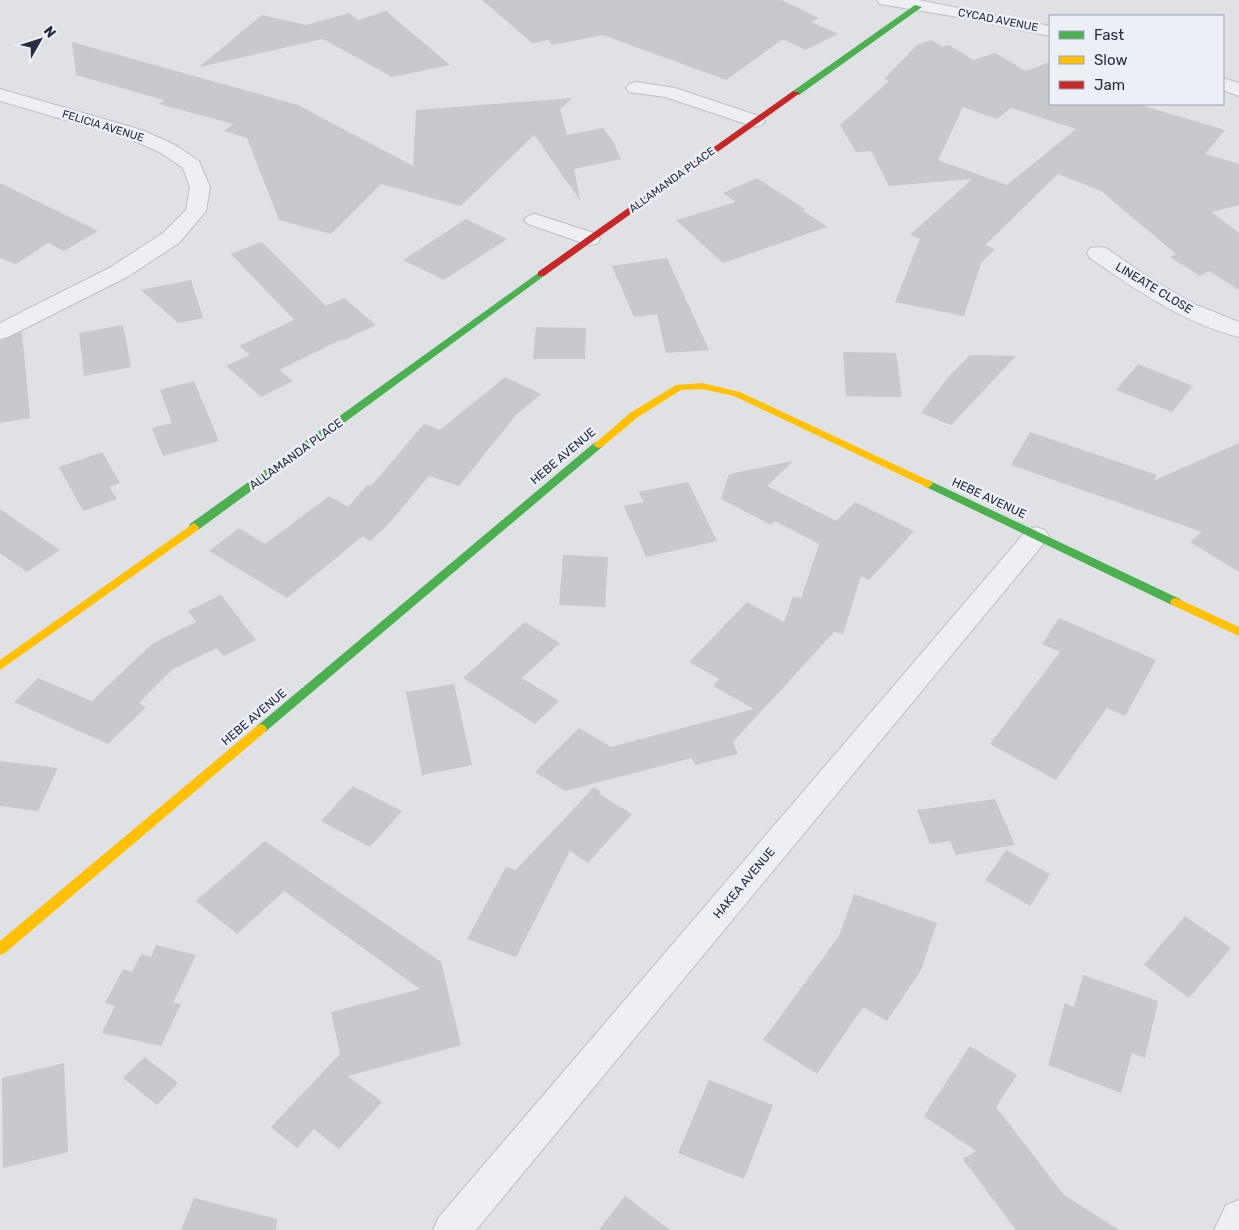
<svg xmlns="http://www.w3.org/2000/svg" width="1239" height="1230" font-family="Rubik,sans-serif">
  <rect width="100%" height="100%" fill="#dfe1e4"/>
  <g fill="#c7c9cc" fill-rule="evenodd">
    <polygon points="482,0 782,0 819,18 812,22 838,34 805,50 783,39 726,80 603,35 552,45 549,40 532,43"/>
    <polygon points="386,11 450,65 392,77 323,39 199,67 262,15 306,25 349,13 358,20"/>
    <path d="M931,40L942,47L949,45L973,60L995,53L1026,71L1050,62V104H1137L1225,130L1205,154L1239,164V205L1212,212L1239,233V290L1209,271L1200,276L1170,257L1176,254L1101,191L1058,174L985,245L995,249L981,263L964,316L895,302L920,239L910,235L972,179L889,186L871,151L856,152L840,125L889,81L884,79L917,45ZM963,107L997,119L1011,108L1076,129L1007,185L938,160Z"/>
    <polygon points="72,42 298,105 413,166 416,110 572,98 560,109 567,135 603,128 613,141 621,159 574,169 580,200 534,135 461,206 381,184 331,234 279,220 247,138 224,131 233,124 159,104 164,100 76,75"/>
    <polygon points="757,178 805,209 802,210 827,227 723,263 676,220 736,202 723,193"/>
    <polygon points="0,183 98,231 64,251 48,243 16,264 0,258"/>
    <polygon points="466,219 507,239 444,280 403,260"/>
    <polygon points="262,242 326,306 344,298 376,325 342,341 340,340 279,370 293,381 261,397 226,366 250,355 239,346 294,320 231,254"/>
    <polygon points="667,258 709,350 666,353 657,314 634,317 612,266"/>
    <polygon points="191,280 203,318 178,323 141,290"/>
    <polygon points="123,325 131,367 84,376 79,333"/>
    <polygon points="536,327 586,328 585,359 533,359"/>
    <polygon points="22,332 30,418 0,423 0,341"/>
    <polygon points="843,352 896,353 902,397 846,396"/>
    <polygon points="970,355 1016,356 951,425 921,413 949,376"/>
    <polygon points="1138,364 1193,386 1172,412 1116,390"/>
    <polygon points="505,377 541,394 516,415 459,486 429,476 386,527 370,541 363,536 287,598 209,551 239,528 265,544 329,496 348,507 367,485 371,486 424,424 440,430"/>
    <polygon points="194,381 219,441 163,456 152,428 172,423 160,390"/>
    <polygon points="1030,432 1157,475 1153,481 1239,443 1239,572 1190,542 1202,532 1011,465"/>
    <polygon points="102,452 120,483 109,487 117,499 83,511 59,467"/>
    <polygon points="793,461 767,486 836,521 855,502 914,531 869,580 861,576 843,634 834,632 733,742 738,754 695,765 692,758 565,791 535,772 579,728 611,747 754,709 713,686 719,679 689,662 747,602 784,622 793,597 801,598 819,544 775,521 771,525 721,499 729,474"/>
    <polygon points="688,482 717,541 646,557 624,506 644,502 638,492"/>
    <polygon points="0,509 23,525 60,550 27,572 0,553"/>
    <polygon points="563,555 608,557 605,607 559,605"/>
    <polygon points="221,595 256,640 224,656 217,648 173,669 139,703 146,707 108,744 14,702 38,678 92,701 153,643 196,622 188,611"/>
    <polygon points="1059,618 1156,660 1125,716 1107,708 1056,780 990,744 1060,652 1042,644"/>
    <polygon points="525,622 560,643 522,678 559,701 535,724 463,678"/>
    <polygon points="454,684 472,765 422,775 406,692"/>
    <polygon points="0,761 58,768 38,811 0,806"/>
    <polygon points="353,786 402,811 370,847 321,821"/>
    <polygon points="594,787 601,792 599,794 632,814 588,863 570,851 516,957 467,939 506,867 516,870"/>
    <polygon points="995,799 1015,845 956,855 950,841 930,844 917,810"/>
    <polygon points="265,841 441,962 461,1045 348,1076 382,1102 339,1149 314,1129 297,1148 271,1127 340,1054 331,1012 420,989 284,891 237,934 196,901"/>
    <polygon points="1006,850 1050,874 1030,906 985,880"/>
    <polygon points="854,894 937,923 921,970 887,1021 863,1007 817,1074 763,1040 839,936"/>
    <polygon points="1185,916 1231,948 1189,998 1144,965"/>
    <polygon points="156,945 196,955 173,1003 181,1004 161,1046 102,1033 115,1006 105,1003 123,969 132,972 141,954 151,957"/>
    <polygon points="1083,975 1158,1001 1145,1058 1132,1053 1121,1093 1048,1065 1065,1003 1074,1007"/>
    <polygon points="970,1046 1017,1075 996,1107 1064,1195 1119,1230 1016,1230 963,1159 976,1151 924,1116"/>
    <polygon points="145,1057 178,1083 157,1105 123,1078"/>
    <polygon points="64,1063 68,1152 3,1168 2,1078"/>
    <polygon points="709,1080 773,1105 744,1179 678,1153"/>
    <polygon points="625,1196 670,1230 599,1230"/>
    <polygon points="194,1198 277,1219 276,1230 181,1230"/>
  </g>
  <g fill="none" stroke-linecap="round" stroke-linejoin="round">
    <g stroke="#bdbfc2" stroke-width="2">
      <g id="street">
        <polygon points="877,0 918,0 1050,26 1050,36 958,17 880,4"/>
        <polygon points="1223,78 1239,83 1239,96 1223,90"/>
        <polygon points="636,82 675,88 762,117 765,121 762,125 755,127 665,97 629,92 626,88 629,84"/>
        <polygon points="0,89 142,130 175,145 199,161 210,187 206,211 179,243 127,277 8,337 0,339 0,323 111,267 163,233 186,210 190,187 183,168 161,153 128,138 0,101"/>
        <polygon points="535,214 597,234 600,239 597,244 589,245 528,224 524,220 528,216"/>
        <path d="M1098,247L1106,248L1148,277L1194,304L1239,322V337C1184,323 1136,290 1090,258L1087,253L1090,248Z"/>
        <polygon points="1036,527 1045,530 1049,536 1045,542 476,1230 433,1230 439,1217 1027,530"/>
        <polygon points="1239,1200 1239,1230 1214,1230 1226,1205"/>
      </g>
    </g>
    <use href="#street" fill="#eeeff2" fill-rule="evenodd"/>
    <g fill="#4caf50" fill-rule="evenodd">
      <polygon points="915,5 922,7 799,95 793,95 793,91"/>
      <polygon points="541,271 546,274 544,276 198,530 190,530 189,527 190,524"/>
      <polygon points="598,442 602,443 603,445 602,447 265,732 257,732 255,729 257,726 594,443"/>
      <polygon points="928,480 1180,599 1182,602 1176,606 1172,605 924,486 923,484 924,482"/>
    </g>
    <g fill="#ffc107" fill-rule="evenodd">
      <polygon points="702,383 740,392 932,482 933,484 928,488 924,486 734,396 702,389 681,390 638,417 602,447 598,448 593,445 630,413 676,385"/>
      <polygon points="194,523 199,527 198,530 0,670 0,660"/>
      <polygon points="1176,598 1239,627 1239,636 1172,605 1170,602 1172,599"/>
      <polygon points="261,724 265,726 267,729 265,732 5,953 0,955 0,941 257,726"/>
    </g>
    <polygon fill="#c62828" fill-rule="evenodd" points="793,91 800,93 544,276 538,276 538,272"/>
  </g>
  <g text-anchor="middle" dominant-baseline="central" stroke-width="5" stroke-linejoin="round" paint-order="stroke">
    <g font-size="11" fill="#252d3f" stroke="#eceff5">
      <text transform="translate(998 20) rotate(11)">CYCAD AVENUE</text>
      <text transform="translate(103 126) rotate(17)">FELICIA AVENUE</text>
      <text transform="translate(672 180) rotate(-36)">ALLAMANDA PLACE</text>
    </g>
    <g font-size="12" fill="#252d3f" stroke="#eceff5">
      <text transform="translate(1154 288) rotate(31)">LINEATE CLOSE</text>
      <text transform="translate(296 454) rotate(-36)">ALLAMANDA PLACE</text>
      <text transform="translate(563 456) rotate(-40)">HEBE AVENUE</text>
      <text transform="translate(989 498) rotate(25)">HEBE AVENUE</text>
      <text transform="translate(254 717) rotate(-40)">HEBE AVENUE</text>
      <text transform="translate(744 883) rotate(-50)">HAKEA AVENUE</text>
    </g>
  </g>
  <rect x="1049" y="15" width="175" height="90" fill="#eceff5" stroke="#9ca1ac"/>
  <rect x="1059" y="31" width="25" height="8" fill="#4caf50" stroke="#9ca1ac"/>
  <text x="1094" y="40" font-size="15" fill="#252d3f">Fast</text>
  <rect x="1059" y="56" width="25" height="8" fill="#ffc107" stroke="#9ca1ac"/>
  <text x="1094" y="65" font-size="15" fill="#252d3f">Slow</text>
  <rect x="1059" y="81" width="25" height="8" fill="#c62828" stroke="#9ca1ac"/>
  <text x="1094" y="90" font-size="15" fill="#252d3f">Jam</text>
  <g transform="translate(40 40) rotate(51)" stroke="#eceff5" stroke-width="4" paint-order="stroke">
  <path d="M0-4L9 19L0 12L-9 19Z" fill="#252d3f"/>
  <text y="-8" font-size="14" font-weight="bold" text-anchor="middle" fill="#252d3f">N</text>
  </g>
</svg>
